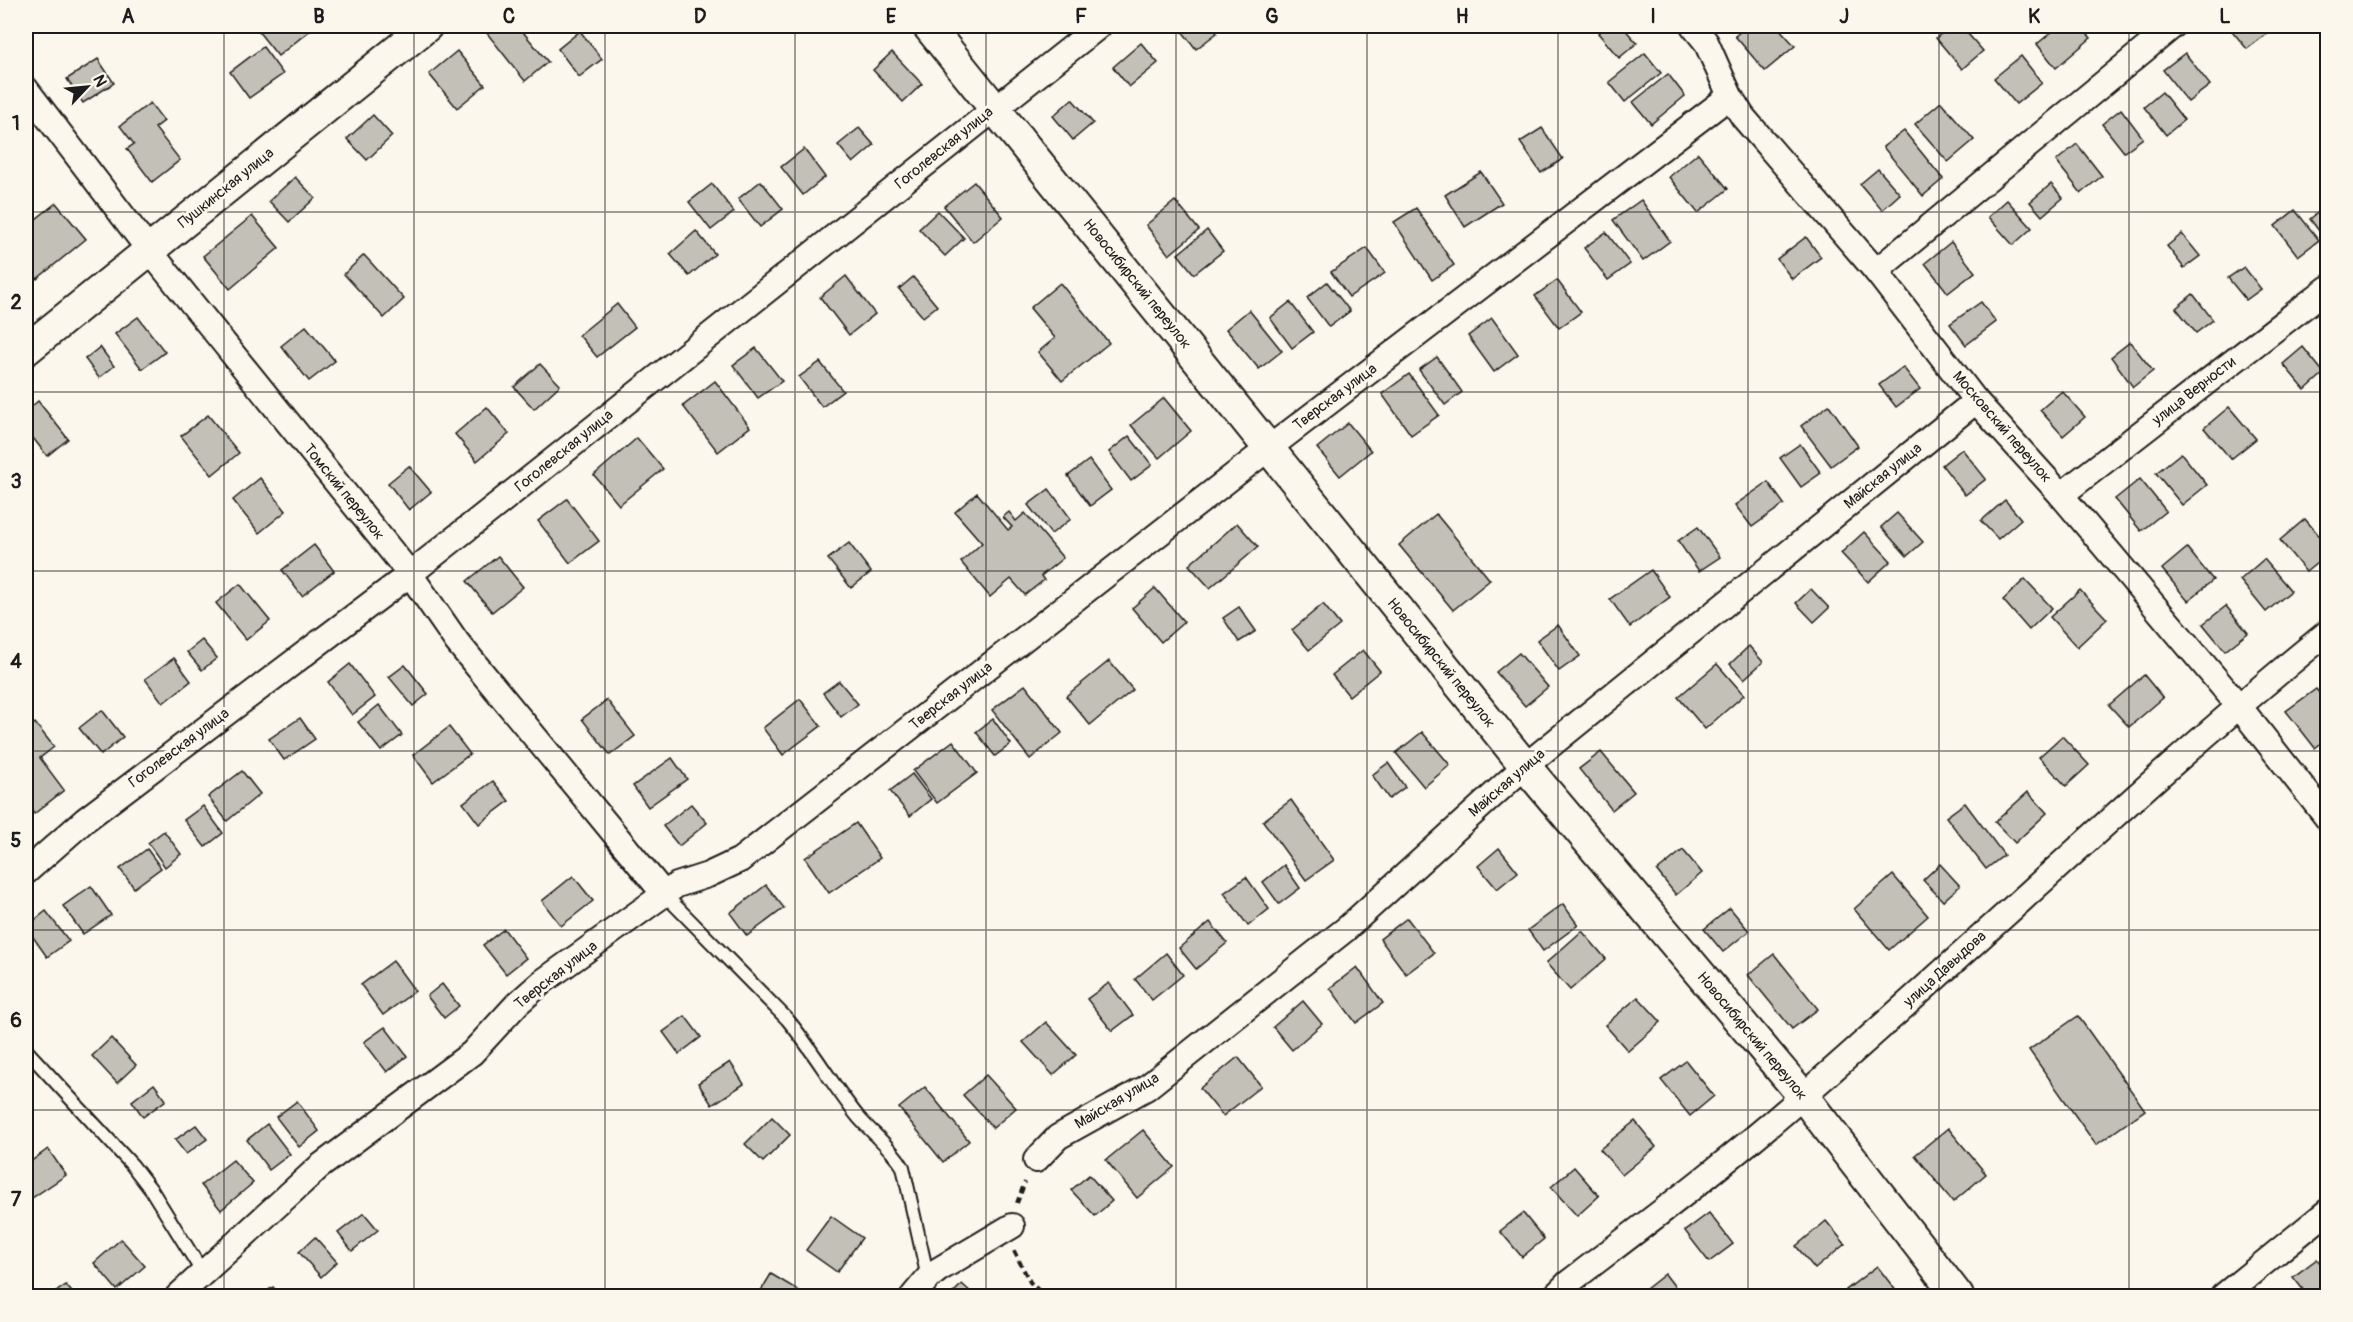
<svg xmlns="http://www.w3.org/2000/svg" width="2353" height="1322" font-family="Pangolin,sans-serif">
  <rect width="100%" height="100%" fill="#fbf7ec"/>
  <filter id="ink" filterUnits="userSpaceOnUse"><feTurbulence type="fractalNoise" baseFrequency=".0167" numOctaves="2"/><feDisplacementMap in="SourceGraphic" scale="12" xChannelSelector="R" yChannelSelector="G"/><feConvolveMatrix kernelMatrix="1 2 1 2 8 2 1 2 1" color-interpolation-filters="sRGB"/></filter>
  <g filter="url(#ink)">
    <g fill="#c3c0b8" stroke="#1c1c1c" stroke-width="1.5">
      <polygon points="254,26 310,26 313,28 278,56"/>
      <polygon points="494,26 518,26 548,62 525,81 486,32"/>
      <polygon points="1178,26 1211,26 1217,33 1196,49"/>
      <polygon points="1607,26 1622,26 1637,43 1619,58 1598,33"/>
      <polygon points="1747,26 1777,26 1795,46 1765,71 1735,36"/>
      <polygon points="1951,26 1961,26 1983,51 1962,69 1936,38"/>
      <polygon points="2059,26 2080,26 2091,38 2056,68 2037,44"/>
      <polygon points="2228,26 2262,26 2268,33 2247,49"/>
      <polygon points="580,31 602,59 579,77 558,49"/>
      <polygon points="1141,43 1158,63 1129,87 1113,67"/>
      <polygon points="263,47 283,74 249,98 230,72"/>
      <polygon points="457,51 485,85 457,108 429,74"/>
      <polygon points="892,52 922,84 903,102 873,70"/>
      <polygon points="1645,53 1661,73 1625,102 1609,82"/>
      <polygon points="2185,53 2210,85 2188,102 2163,70"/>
      <polygon points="2021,56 2042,83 2016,104 1994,78"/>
      <polygon points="98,59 114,83 83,103 67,79"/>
      <polygon points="1668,74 1685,96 1651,124 1633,102"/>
      <polygon points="2162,92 2184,120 2166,135 2144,107"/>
      <polygon points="1072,99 1093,123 1073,140 1053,116"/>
      <polygon points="1941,102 1974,140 1948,162 1915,124"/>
      <polygon points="150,103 164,121 155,128 180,160 152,182 127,149 134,144 120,126"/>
      <polygon points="2121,109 2143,138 2124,152 2102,124"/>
      <polygon points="373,115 392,136 367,160 347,139"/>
      <polygon points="859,128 874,145 853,163 838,145"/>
      <polygon points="1542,128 1563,159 1541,173 1520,142"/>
      <polygon points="1904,131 1943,179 1923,196 1883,147"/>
      <polygon points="2077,144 2102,176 2081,193 2056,161"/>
      <polygon points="804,149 825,177 803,195 781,167"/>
      <polygon points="1698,153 1728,189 1698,213 1669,177"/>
      <polygon points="1878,169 1900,194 1882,210 1860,184"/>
      <polygon points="1481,172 1502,203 1465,227 1445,195"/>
      <polygon points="295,177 315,198 289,222 269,201"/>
      <polygon points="761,181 783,209 760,227 738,199"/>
      <polygon points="974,182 1003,217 973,242 944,206"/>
      <polygon points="712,184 734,212 711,230 689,202"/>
      <polygon points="2051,184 2063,198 2042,216 2030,202"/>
      <polygon points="1641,200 1670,241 1643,261 1613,220"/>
      <polygon points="2007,200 2032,228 2013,245 1988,217"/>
      <polygon points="1175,201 1199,230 1169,255 1146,225"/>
      <polygon points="56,203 86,239 37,279 26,265 26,224 27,226"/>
      <polygon points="1416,208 1454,265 1432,280 1394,222"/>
      <polygon points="2295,210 2319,240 2298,256 2275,226"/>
      <polygon points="2321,210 2328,218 2328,233 2323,236 2310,219"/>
      <polygon points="938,211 964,238 945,256 919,229"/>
      <polygon points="252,216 279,248 230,289 203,256"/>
      <polygon points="1207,230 1223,251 1194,274 1178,254"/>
      <polygon points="696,231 715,254 689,276 670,254"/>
      <polygon points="1606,232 1630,264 1608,280 1584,248"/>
      <polygon points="2182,234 2200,256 2184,268 2167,246"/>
      <polygon points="1806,237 1821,257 1792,279 1777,259"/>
      <polygon points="1951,242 1975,272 1948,293 1925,263"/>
      <polygon points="1367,248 1385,273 1349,297 1331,272"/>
      <polygon points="364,255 404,299 384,318 344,274"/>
      <polygon points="2244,267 2261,289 2246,300 2228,278"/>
      <polygon points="846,276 875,314 849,335 820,297"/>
      <polygon points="913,277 937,306 923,317 899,289"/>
      <polygon points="1557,280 1581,312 1559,328 1535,296"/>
      <polygon points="1327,282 1350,311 1329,327 1307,298"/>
      <polygon points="1060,283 1109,343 1062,381 1038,352 1055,338 1030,308"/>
      <polygon points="2193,294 2213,320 2196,333 2176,308"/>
      <polygon points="1290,302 1313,332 1292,348 1270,318"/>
      <polygon points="1981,302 1996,322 1966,345 1950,324"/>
      <polygon points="617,304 635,327 597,357 579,335"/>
      <polygon points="1249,310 1282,351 1259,369 1226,329"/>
      <polygon points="138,317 165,352 142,369 115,334"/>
      <polygon points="1492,318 1518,354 1494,372 1468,336"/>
      <polygon points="306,326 335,361 309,381 281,346"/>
      <polygon points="2130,342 2153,371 2133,387 2111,357"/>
      <polygon points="100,347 114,366 99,378 85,359"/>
      <polygon points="2303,347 2324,373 2305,390 2283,364"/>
      <polygon points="756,348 782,381 758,398 733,365"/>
      <polygon points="1437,357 1462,392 1445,405 1419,370"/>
      <polygon points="820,362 843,391 822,407 799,377"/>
      <polygon points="540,364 560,385 534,409 514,387"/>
      <polygon points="1903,367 1920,389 1896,407 1879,385"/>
      <polygon points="1409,374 1439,415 1411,435 1382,394"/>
      <polygon points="715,381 750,427 718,452 683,406"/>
      <polygon points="2062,391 2085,417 2063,436 2040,410"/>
      <polygon points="1164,398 1191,431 1159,458 1131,425"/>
      <polygon points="38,401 68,439 47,456 26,429 26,411"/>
      <polygon points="1829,405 1858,446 1831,466 1801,426"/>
      <polygon points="487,407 509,434 477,461 455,434"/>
      <polygon points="2229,407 2256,439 2231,459 2204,428"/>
      <polygon points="208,415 239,453 212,475 181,436"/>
      <polygon points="1348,423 1371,451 1340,476 1317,448"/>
      <polygon points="1129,436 1152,465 1131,481 1109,452"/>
      <polygon points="637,438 663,469 619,505 594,475"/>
      <polygon points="1800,444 1821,473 1801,487 1780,458"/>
      <polygon points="1962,449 1986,479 1965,495 1942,465"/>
      <polygon points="2181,453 2207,485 2182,505 2156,473"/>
      <polygon points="1089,460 1111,490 1090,506 1068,476"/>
      <polygon points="409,466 431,492 409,510 388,483"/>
      <polygon points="260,478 286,511 259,533 233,500"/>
      <polygon points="2140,479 2166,511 2141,531 2115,499"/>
      <polygon points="1768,482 1784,504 1752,527 1735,505"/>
      <polygon points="1049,489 1071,519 1051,534 1028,505"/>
      <polygon points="977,493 1008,530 1012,527 1003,517 1009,512 1016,521 1025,513 1063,558 1041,576 1044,580 1025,595 1011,579 990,597 961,562 982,543 955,512"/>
      <polygon points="567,499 599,541 570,563 538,521"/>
      <polygon points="2005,500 2021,519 1998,539 1981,521"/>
      <polygon points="1897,513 1923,542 1907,556 1881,527"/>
      <polygon points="1436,514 1490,580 1453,610 1399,545"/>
      <polygon points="2305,519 2328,546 2328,554 2306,572 2280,540"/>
      <polygon points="1237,523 1258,547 1210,588 1189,565"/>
      <polygon points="1698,527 1720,557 1699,571 1678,541"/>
      <polygon points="1864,532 1891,561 1868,582 1841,553"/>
      <polygon points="849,543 871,572 851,588 828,559"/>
      <polygon points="314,545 334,571 302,596 282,570"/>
      <polygon points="2187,548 2213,580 2188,601 2162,569"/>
      <polygon points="498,556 523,587 492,612 467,581"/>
      <polygon points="2264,559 2291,591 2266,612 2240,580"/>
      <polygon points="1651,570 1670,597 1630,627 1610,599"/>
      <polygon points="2025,579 2052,608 2029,630 2003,600"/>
      <polygon points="240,584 270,621 246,640 216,603"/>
      <polygon points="1155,588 1184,622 1161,642 1132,608"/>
      <polygon points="1811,589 1829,608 1814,622 1796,603"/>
      <polygon points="2080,590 2107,619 2077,647 2050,617"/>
      <polygon points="1323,604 1340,625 1309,650 1292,630"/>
      <polygon points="2226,606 2248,633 2225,651 2203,624"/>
      <polygon points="1239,607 1256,631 1239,642 1223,618"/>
      <polygon points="1558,625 1580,656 1559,671 1537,640"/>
      <polygon points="202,640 217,658 202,670 187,652"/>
      <polygon points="1749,646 1763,662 1744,679 1730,664"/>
      <polygon points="1363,650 1380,671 1349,696 1332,675"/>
      <polygon points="1519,653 1548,687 1525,706 1496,672"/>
      <polygon points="174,658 191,681 163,703 145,679"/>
      <polygon points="1109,661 1133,690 1090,725 1066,696"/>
      <polygon points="350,664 375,697 352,715 328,682"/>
      <polygon points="1717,664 1744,695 1705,729 1678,697"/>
      <polygon points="405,665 428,694 413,706 389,677"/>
      <polygon points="2144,675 2163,698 2129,727 2109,705"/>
      <polygon points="839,681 858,704 841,717 823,693"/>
      <polygon points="1025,685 1062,733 1030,759 992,710"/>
      <polygon points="2316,689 2328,704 2328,738 2315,748 2286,711"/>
      <polygon points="800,699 821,726 783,755 763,728"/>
      <polygon points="607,700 635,736 610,755 582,719"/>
      <polygon points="379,705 402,735 381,751 358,722"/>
      <polygon points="102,710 123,737 101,755 79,728"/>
      <polygon points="300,718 315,739 284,760 269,739"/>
      <polygon points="993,719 1011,744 995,756 976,732"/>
      <polygon points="35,723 54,747 40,758 64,790 34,814 26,803 26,731"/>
      <polygon points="449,727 470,754 433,782 413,755"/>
      <polygon points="1422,732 1450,765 1424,787 1396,753"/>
      <polygon points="2062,736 2089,765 2066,786 2039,757"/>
      <polygon points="953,741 977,773 937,803 913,771"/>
      <polygon points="1601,752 1634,792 1612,810 1579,769"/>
      <polygon points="672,758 687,779 648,807 633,786"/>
      <polygon points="1388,763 1405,787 1389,799 1372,775"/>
      <polygon points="242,771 260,794 227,821 208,797"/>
      <polygon points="912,774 931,799 910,816 890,791"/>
      <polygon points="493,781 509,801 479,824 463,803"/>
      <polygon points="2028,792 2047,813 2015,843 1995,822"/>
      <polygon points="1291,800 1334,860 1306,880 1263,821"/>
      <polygon points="1965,803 2004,855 1986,869 1946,817"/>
      <polygon points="691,804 707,823 679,846 663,826"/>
      <polygon points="203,806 223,833 205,847 184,820"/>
      <polygon points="856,823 880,858 829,893 805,858"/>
      <polygon points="164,831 181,854 165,867 148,843"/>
      <polygon points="1499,848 1518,872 1497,889 1478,866"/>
      <polygon points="147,849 161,868 134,888 120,869"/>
      <polygon points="1683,850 1702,873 1676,895 1657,871"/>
      <polygon points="1940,864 1960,886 1943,901 1923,880"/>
      <polygon points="1284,865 1300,888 1279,904 1263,882"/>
      <polygon points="1893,875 1928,916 1889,950 1854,909"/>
      <polygon points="573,876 593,901 561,926 542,901"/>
      <polygon points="1246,877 1269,909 1248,926 1224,893"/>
      <polygon points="766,885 784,908 747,936 730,913"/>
      <polygon points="91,886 111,915 83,934 63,906"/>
      <polygon points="1563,904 1578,925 1543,951 1528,930"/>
      <polygon points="1730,908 1749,931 1723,952 1704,929"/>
      <polygon points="46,911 69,941 47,957 26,927"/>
      <polygon points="1407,918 1434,953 1406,974 1380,939"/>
      <polygon points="1210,922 1227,943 1196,969 1179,948"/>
      <polygon points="504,929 526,958 506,974 483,945"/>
      <polygon points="1582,931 1606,959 1570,990 1546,963"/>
      <polygon points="1166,953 1183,975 1152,1000 1135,979"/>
      <polygon points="1774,954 1818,1009 1792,1029 1748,975"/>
      <polygon points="393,961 415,991 383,1015 361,985"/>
      <polygon points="1357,967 1383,1003 1356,1023 1330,988"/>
      <polygon points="1109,983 1133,1015 1112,1031 1087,999"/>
      <polygon points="442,984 459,1006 444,1018 427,996"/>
      <polygon points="1638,997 1661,1022 1628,1051 1605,1025"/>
      <polygon points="1303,1001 1322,1024 1292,1050 1273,1027"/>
      <polygon points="685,1016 701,1037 679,1054 663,1032"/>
      <polygon points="2078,1016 2145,1110 2096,1145 2029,1050"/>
      <polygon points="1046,1022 1076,1055 1053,1075 1023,1042"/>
      <polygon points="385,1027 407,1056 387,1072 364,1042"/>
      <polygon points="111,1038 136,1065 117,1083 92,1056"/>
      <polygon points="1238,1057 1261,1086 1223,1116 1200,1088"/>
      <polygon points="1686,1061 1714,1096 1690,1116 1661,1080"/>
      <polygon points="730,1062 744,1084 712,1105 698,1083"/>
      <polygon points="986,1075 1016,1108 993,1128 963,1095"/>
      <polygon points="154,1084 166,1100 143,1117 132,1101"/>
      <polygon points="925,1087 969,1141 943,1162 899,1108"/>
      <polygon points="297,1101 319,1131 299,1147 276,1117"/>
      <polygon points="772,1117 790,1135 763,1162 745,1144"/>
      <polygon points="1635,1121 1656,1147 1622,1175 1600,1149"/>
      <polygon points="267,1124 290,1154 269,1170 247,1140"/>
      <polygon points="196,1125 207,1139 186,1154 175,1140"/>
      <polygon points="1948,1128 1986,1174 1953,1202 1915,1155"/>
      <polygon points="1143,1130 1174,1167 1137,1198 1106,1160"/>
      <polygon points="48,1149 66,1175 32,1198 26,1190 26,1165"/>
      <polygon points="233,1160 253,1183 221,1210 201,1185"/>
      <polygon points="1574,1167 1599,1196 1577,1216 1551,1187"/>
      <polygon points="1089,1175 1112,1201 1095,1216 1071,1190"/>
      <polygon points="364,1213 378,1230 352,1251 338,1233"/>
      <polygon points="1523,1213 1544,1239 1522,1257 1500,1231"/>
      <polygon points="1709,1213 1733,1244 1709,1262 1685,1231"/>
      <polygon points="831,1216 862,1238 837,1272 806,1250"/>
      <polygon points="1826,1221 1845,1244 1815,1269 1796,1246"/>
      <polygon points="315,1237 337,1262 321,1277 299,1252"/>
      <polygon points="121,1239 145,1266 117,1290 94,1263"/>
      <polygon points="2317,1259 2328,1273 2328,1296 2308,1296 2293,1277"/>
      <polygon points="1877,1266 1900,1296 1850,1296 1846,1290"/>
      <polygon points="771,1274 801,1292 798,1296 763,1296 759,1294"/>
      <polygon points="1665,1274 1682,1296 1644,1296 1641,1293"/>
      <polygon points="962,1284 975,1296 950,1296"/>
      <polygon points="66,1285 75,1296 50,1296"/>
      <polygon points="273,1287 281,1296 260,1296"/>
    </g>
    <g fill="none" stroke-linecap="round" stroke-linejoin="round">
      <g stroke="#1c1c1c" stroke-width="16">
        <g id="service">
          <path d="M664,894L787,1019C813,1050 833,1086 859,1118C874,1135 891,1147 903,1167L928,1278"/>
          <polyline points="26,1050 132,1165 152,1191 203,1273"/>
        </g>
      </g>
      <g stroke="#1c1c1c" stroke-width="28">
        <g id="minor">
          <polyline points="1693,26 1706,42 1730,96 1743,117 1876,271 1976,401 2061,495 2238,705 2328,819"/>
          <polyline points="26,89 149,250 410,574 457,642 664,894"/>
          <polyline points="1876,271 2173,26"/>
          <polyline points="2061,495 2328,288"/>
          <polyline points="26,872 85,820 410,574 1099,26"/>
          <polyline points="1036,1160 1058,1137 1146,1088 1308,959 1346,929 1525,766 1976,401"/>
          <polyline points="178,1296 319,1167 472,1053 517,1004 542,982 677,885 708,875 740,860 1269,448 1730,96"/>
          <polyline points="913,1296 928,1278 938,1270 1012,1226"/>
          <path d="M1555,1296L1568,1283C1648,1222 1729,1162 1804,1095C1980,942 2147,779 2328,632"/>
          <polyline points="2223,1296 2328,1211"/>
        </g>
      </g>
      <g stroke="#1c1c1c" stroke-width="34">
        <g id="tertiary">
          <polyline points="928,26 1525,766 1803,1096 1958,1296"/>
          <polyline points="26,350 427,26"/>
        </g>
      </g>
      <g stroke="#1c1c1c" stroke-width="4" stroke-dasharray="6 4.5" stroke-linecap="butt">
        <polyline points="1017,1203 1025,1182"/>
        <polyline points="1014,1251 1030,1282 1044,1296"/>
      </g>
      <use href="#service" stroke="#fbf7ec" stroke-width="12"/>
      <use href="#minor" stroke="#fbf7ec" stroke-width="24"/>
      <use href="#tertiary" stroke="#fbf7ec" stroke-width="30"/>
    </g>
  </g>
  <path fill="none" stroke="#1c1c1c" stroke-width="1.5" stroke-opacity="0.55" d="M224,26V1296M414,26V1296M605,26V1296M795,26V1296M986,26V1296M1176,26V1296M1367,26V1296M1558,26V1296M1748,26V1296M1939,26V1296M2129,26V1296M26,212H2328M26,392H2328M26,571H2328M26,751H2328M26,930H2328M26,1110H2328"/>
  <g text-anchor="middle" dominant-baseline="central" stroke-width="6" stroke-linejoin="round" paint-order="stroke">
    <g font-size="15" fill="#1c1c1c" stroke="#fbf7ec">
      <text transform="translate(944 148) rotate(-39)">Гоголевская улица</text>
      <text transform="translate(226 188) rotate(-39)">Пушкинская улица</text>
      <text transform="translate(1137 284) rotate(51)">Новосибирский переулок</text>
      <text transform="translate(2194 391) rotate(-38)">улица Верности</text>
      <text transform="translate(1335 397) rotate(-37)">Тверская улица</text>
      <text transform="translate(2002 427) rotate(49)">Московский переулок</text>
      <text transform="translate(564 451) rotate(-39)">Гоголевская улица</text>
      <text transform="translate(1883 476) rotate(-39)">Майская улица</text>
      <text transform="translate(344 492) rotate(51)">Томский переулок</text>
      <text transform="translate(1441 663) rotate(51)">Новосибирский переулок</text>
      <text transform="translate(951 696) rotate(-38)">Тверская улица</text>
      <text transform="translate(179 748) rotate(-37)">Гоголевская улица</text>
      <text transform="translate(1507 783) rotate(-41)">Майская улица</text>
      <text transform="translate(1945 969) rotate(-42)">улица Давыдова</text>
      <text transform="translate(556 975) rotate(-38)">Тверская улица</text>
      <text transform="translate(1752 1036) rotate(50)">Новосибирский переулок</text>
      <text transform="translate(1117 1101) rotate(-31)">Майская улица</text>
    </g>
  </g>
  <rect width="2353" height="1322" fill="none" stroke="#fbf7ec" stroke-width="66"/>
  <g transform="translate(87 87) rotate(64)" stroke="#fbf7ec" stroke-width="4.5" paint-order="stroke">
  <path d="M0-4.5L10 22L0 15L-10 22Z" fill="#1c1c1c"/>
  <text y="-9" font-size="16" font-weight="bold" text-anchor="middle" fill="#1c1c1c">N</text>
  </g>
  <rect x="33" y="33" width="2287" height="1256" fill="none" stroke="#1c1c1c" stroke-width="2"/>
  <g font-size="20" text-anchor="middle" font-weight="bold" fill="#1c1c1c">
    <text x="128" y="23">A</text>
    <text x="319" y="23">B</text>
    <text x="509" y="23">C</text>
    <text x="700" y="23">D</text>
    <text x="891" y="23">E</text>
    <text x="1081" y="23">F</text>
    <text x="1272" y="23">G</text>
    <text x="1462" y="23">H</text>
    <text x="1653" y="23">I</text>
    <text x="1844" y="23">J</text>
    <text x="2034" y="23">K</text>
    <text x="2225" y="23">L</text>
    <text x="16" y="130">1</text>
    <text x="16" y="309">2</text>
    <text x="16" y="488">3</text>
    <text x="16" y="668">4</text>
    <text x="16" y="847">5</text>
    <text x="16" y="1027">6</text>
    <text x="16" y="1206">7</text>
  </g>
</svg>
